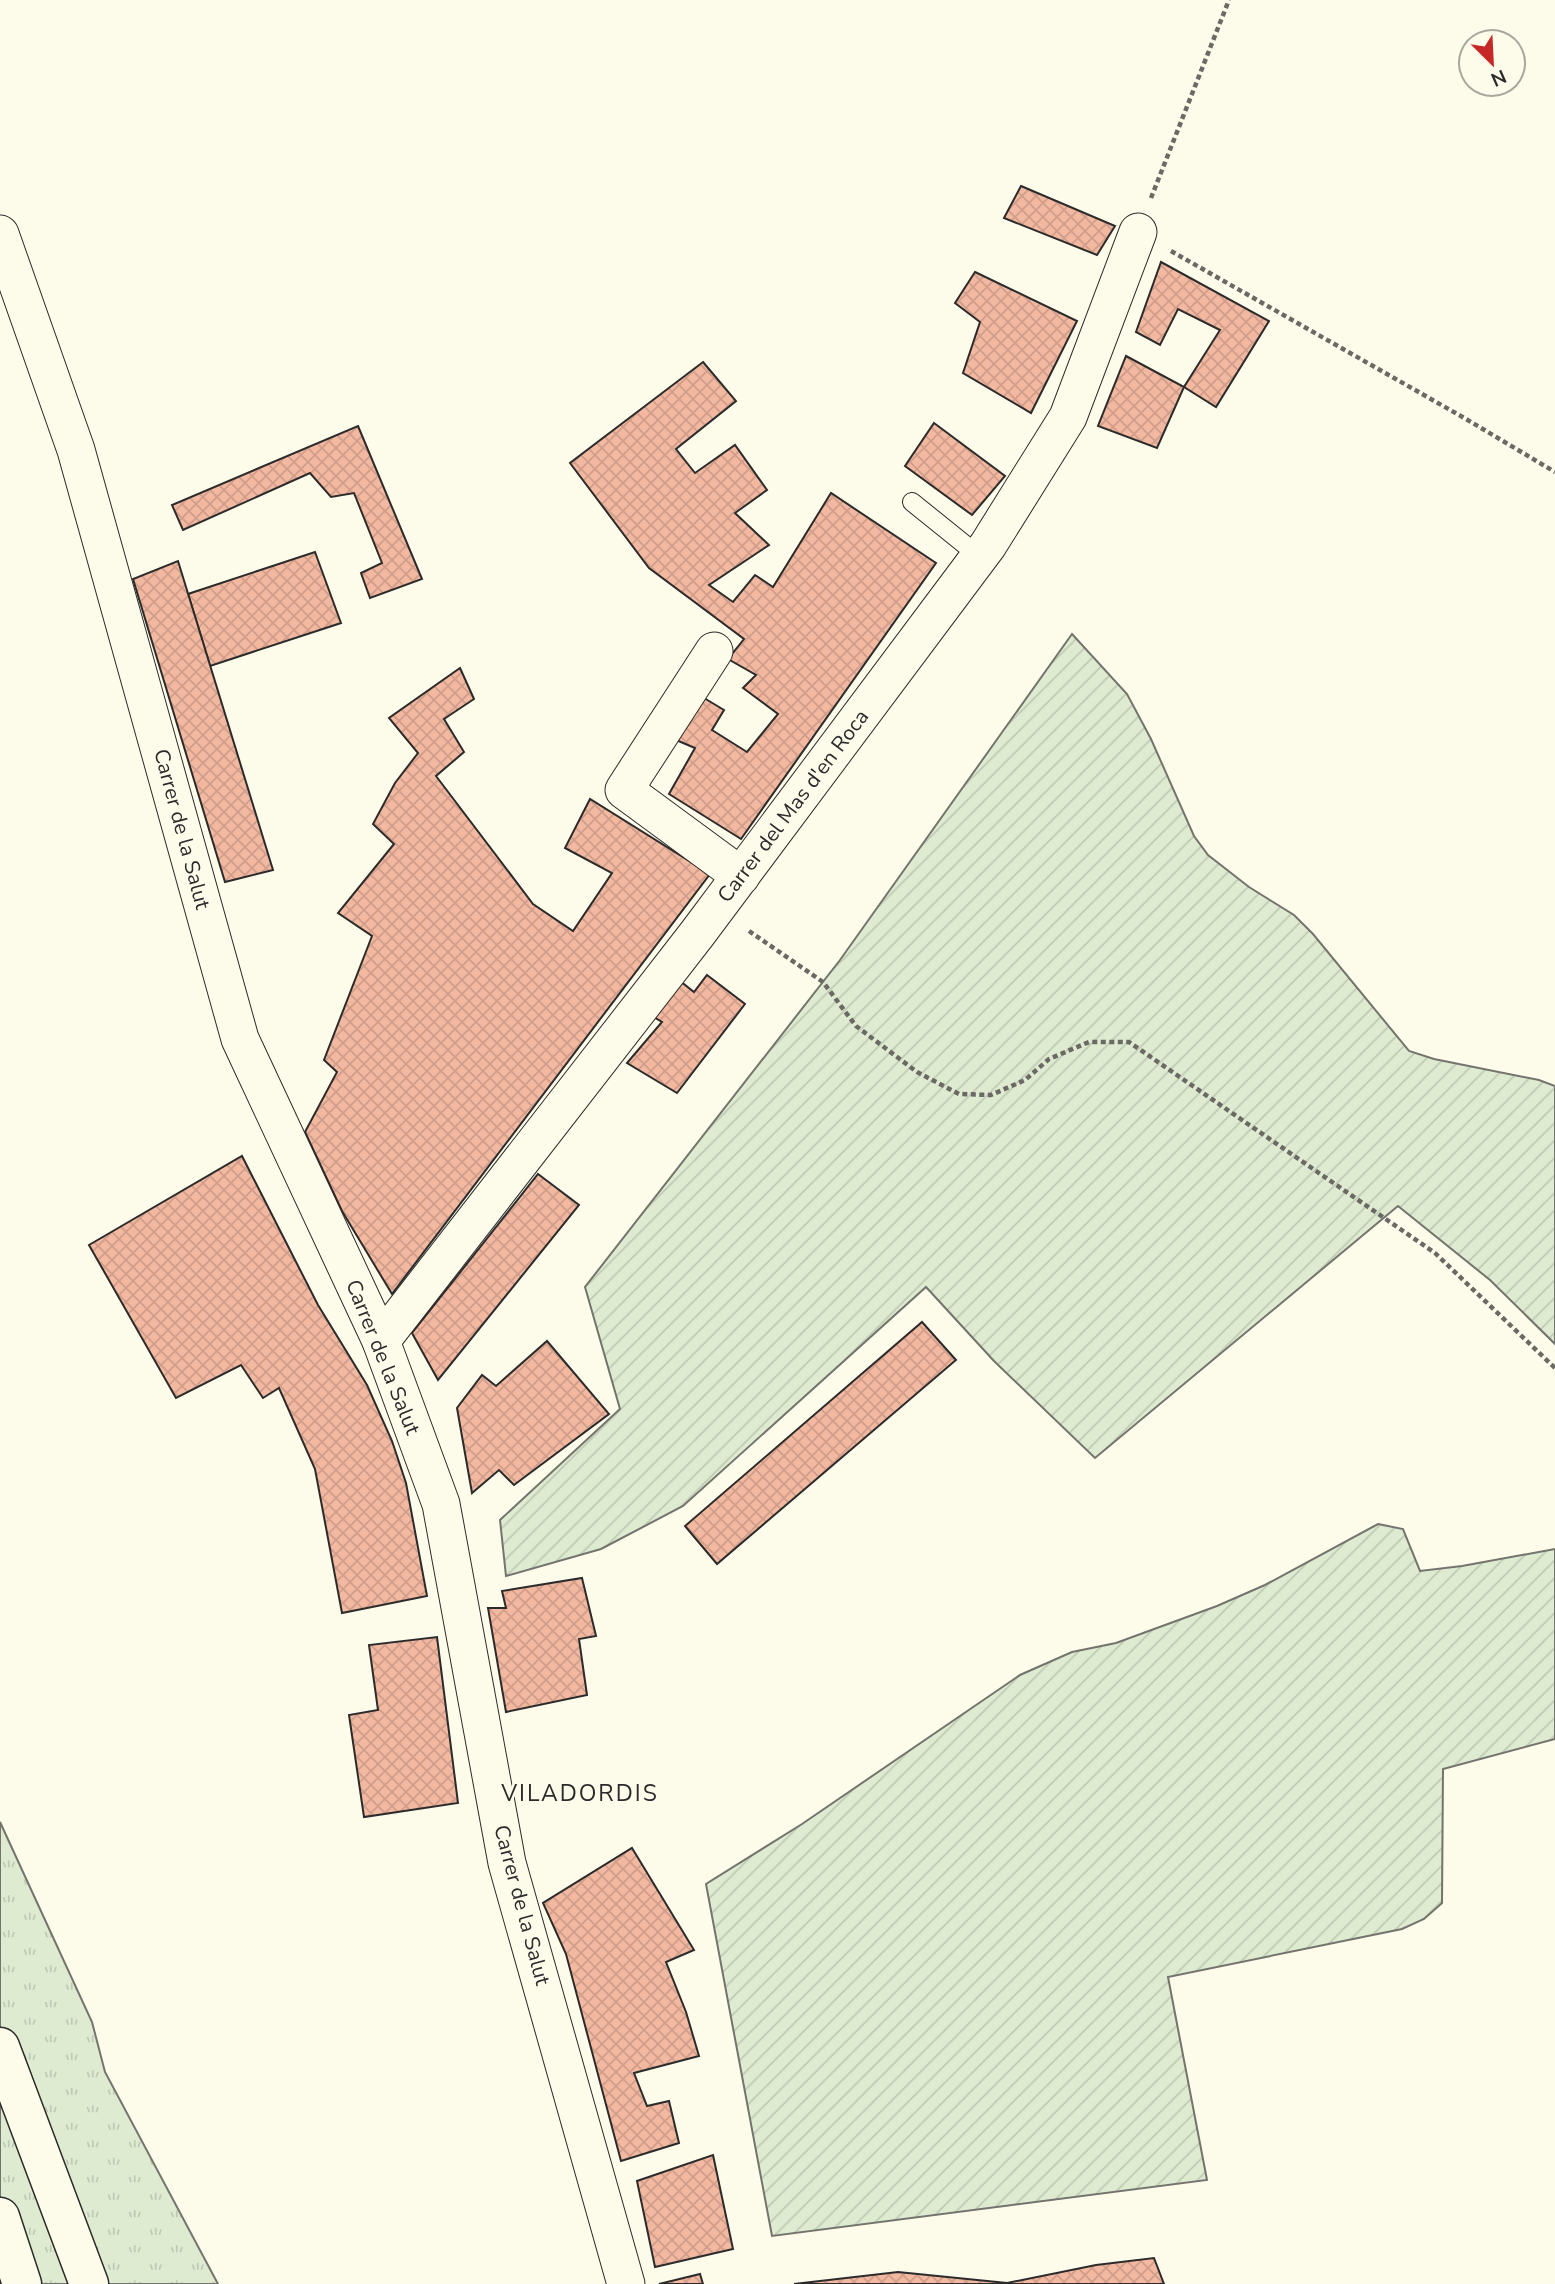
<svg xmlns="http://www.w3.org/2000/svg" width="1555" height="2284" font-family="'Nunito Sans',sans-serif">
  <defs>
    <pattern id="grass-tufts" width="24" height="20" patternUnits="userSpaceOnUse" patternTransform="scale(1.75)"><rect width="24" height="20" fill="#deebd1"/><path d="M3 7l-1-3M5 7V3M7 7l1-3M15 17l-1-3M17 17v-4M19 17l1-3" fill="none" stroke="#bfcab4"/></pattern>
    <pattern id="garden-furrows" width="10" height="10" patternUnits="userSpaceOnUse" patternTransform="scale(1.75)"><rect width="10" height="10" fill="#deebd1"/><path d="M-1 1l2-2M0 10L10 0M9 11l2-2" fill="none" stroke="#bfcab4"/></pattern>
    <pattern id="building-cross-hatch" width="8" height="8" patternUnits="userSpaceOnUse" patternTransform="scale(1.75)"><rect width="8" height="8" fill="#f2b8a0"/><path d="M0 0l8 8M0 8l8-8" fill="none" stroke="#d09e8a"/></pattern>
  </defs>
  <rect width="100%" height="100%" fill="#fdfbea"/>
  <polygon fill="url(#grass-tufts)" stroke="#74746e" stroke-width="2" points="0,1822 92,2022 105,2072 218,2284 0,2284"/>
  <g fill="url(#garden-furrows)" stroke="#74746e" stroke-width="2">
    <polygon points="1072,634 1127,694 1151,739 1194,836 1208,855 1249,887 1294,915 1313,934 1409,1051 1434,1059 1539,1080 1555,1086 1555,1344 1490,1280 1398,1206 1095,1458 994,1361 926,1287 683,1506 601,1549 506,1576 500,1520 620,1409 585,1287 840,960"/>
    <polygon points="1378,1524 1403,1529 1420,1571 1462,1566 1555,1549 1555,1739 1443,1769 1442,1903 1424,1919 1402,1929 1168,1977 1207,2180 772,2236 706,1884 802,1824 1020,1675 1072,1652 1116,1643 1217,1606 1265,1585"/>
  </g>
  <g fill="url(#building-cross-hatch)" stroke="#2b2b2b" stroke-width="2">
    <polygon points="1021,186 1115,226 1097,255 1004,218"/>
    <polygon points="1161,262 1269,321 1216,407 1184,387 1220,330 1178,309 1160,345 1136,332"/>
    <polygon points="975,272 1077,321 1031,413 963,373 980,322 955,303"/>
    <polygon points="1126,356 1184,387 1157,448 1098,426"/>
    <polygon points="703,362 736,401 676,449 695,473 735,445 767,490 735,513 769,545 709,585 733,602 755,575 773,587 831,493 936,563 741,839 669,794 695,748 676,740 704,698 724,710 712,730 747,752 778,714 743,688 756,675 728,659 744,639 649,568 570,463"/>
    <polygon points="934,423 1005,476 972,515 905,466"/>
    <polygon points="358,426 422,579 370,598 361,573 382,563 354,493 331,497 310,473 183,530 172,505"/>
    <polygon points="315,552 341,623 210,666 188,594"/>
    <polygon points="178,561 273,870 225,882 133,579"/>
    <polygon points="460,668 474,699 444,719 464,752 436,776 533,904 573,931 612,873 565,848 590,799 710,874 392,1294 342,1211 305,1132 337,1072 324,1060 372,936 338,913 394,844 373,824 395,783 418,753 389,718"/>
    <polygon points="707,975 745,1004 677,1093 627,1063 662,1022 652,1016 680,981 694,992"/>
    <polygon points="242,1156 318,1305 367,1385 392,1441 406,1483 427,1596 342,1613 315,1469 279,1388 263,1398 241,1365 176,1398 89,1245"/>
    <polygon points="538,1174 579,1205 438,1380 412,1333"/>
    <polygon points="922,1322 956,1360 717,1564 685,1526"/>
    <polygon points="547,1341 609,1414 514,1485 499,1470 472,1493 457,1408 482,1375 496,1386"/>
    <polygon points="582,1578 596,1636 579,1639 587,1695 506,1712 488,1608 506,1608 502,1591"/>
    <polygon points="437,1637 458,1803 364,1817 349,1715 378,1710 369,1645"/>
    <polygon points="632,1848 694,1950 666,1962 686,2012 699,2056 634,2073 647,2106 669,2101 679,2143 621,2161 566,1954 543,1903"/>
    <polygon points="713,2155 733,2249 655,2267 637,2181"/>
    <polygon points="1154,2258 1164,2284 794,2284 898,2272 1007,2283 1096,2265"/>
    <polygon points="700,2274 703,2284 659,2284"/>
  </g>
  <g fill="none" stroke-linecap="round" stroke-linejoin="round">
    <g stroke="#2b2b2b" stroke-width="20">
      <polyline id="service" points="912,502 979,556"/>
    </g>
    <g stroke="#2b2b2b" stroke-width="39">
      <g id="minor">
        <polyline points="0,234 76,450 240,1039 381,1341 441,1504 507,1863 626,2284"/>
        <polyline points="714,651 624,790 741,876"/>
        <polyline points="381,1341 697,934 988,545 1068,417 1138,232"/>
      </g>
    </g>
    <g stroke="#2b2b2b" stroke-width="41">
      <g id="motorway">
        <polyline points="0,2047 89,2284"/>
        <polyline points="0,2217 22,2284"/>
      </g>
    </g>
    <g stroke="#6a6964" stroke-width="4.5" stroke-dasharray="5 3.5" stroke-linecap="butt">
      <polyline points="1151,198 1229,0"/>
      <polyline points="1171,251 1466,419 1555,472"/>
      <polyline points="749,931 823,982 856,1026 917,1072 959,1094 991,1095 1025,1080 1049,1059 1089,1042 1129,1042 1435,1253 1555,1368"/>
    </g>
    <use href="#service" stroke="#fdfbea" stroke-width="18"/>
    <use href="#minor" stroke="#fdfbea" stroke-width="37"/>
    <use href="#motorway" stroke="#fdfbea" stroke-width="38"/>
  </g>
  <g text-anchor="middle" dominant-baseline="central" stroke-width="5" stroke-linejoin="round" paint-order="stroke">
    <g font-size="21" fill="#2b2b2b" stroke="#fdfbea">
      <text transform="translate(793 806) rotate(-53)">Carrer del Mas d'en Roca</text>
      <text transform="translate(182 829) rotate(75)">Carrer de la Salut</text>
      <text transform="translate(383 1357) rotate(68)">Carrer de la Salut</text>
      <text transform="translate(522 1905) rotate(75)">Carrer de la Salut</text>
    </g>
    <g font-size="23" letter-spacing="2" fill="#2b2b2b" stroke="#fdfbea">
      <text x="580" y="1793">VILADORDIS</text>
    </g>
  </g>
  <g transform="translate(1492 63) rotate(156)"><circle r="33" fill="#fdfbea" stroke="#a9a89e" stroke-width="2"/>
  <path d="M0-5L12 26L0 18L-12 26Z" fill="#c62828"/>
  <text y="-10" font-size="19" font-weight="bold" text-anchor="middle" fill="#2b2b2b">N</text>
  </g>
</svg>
